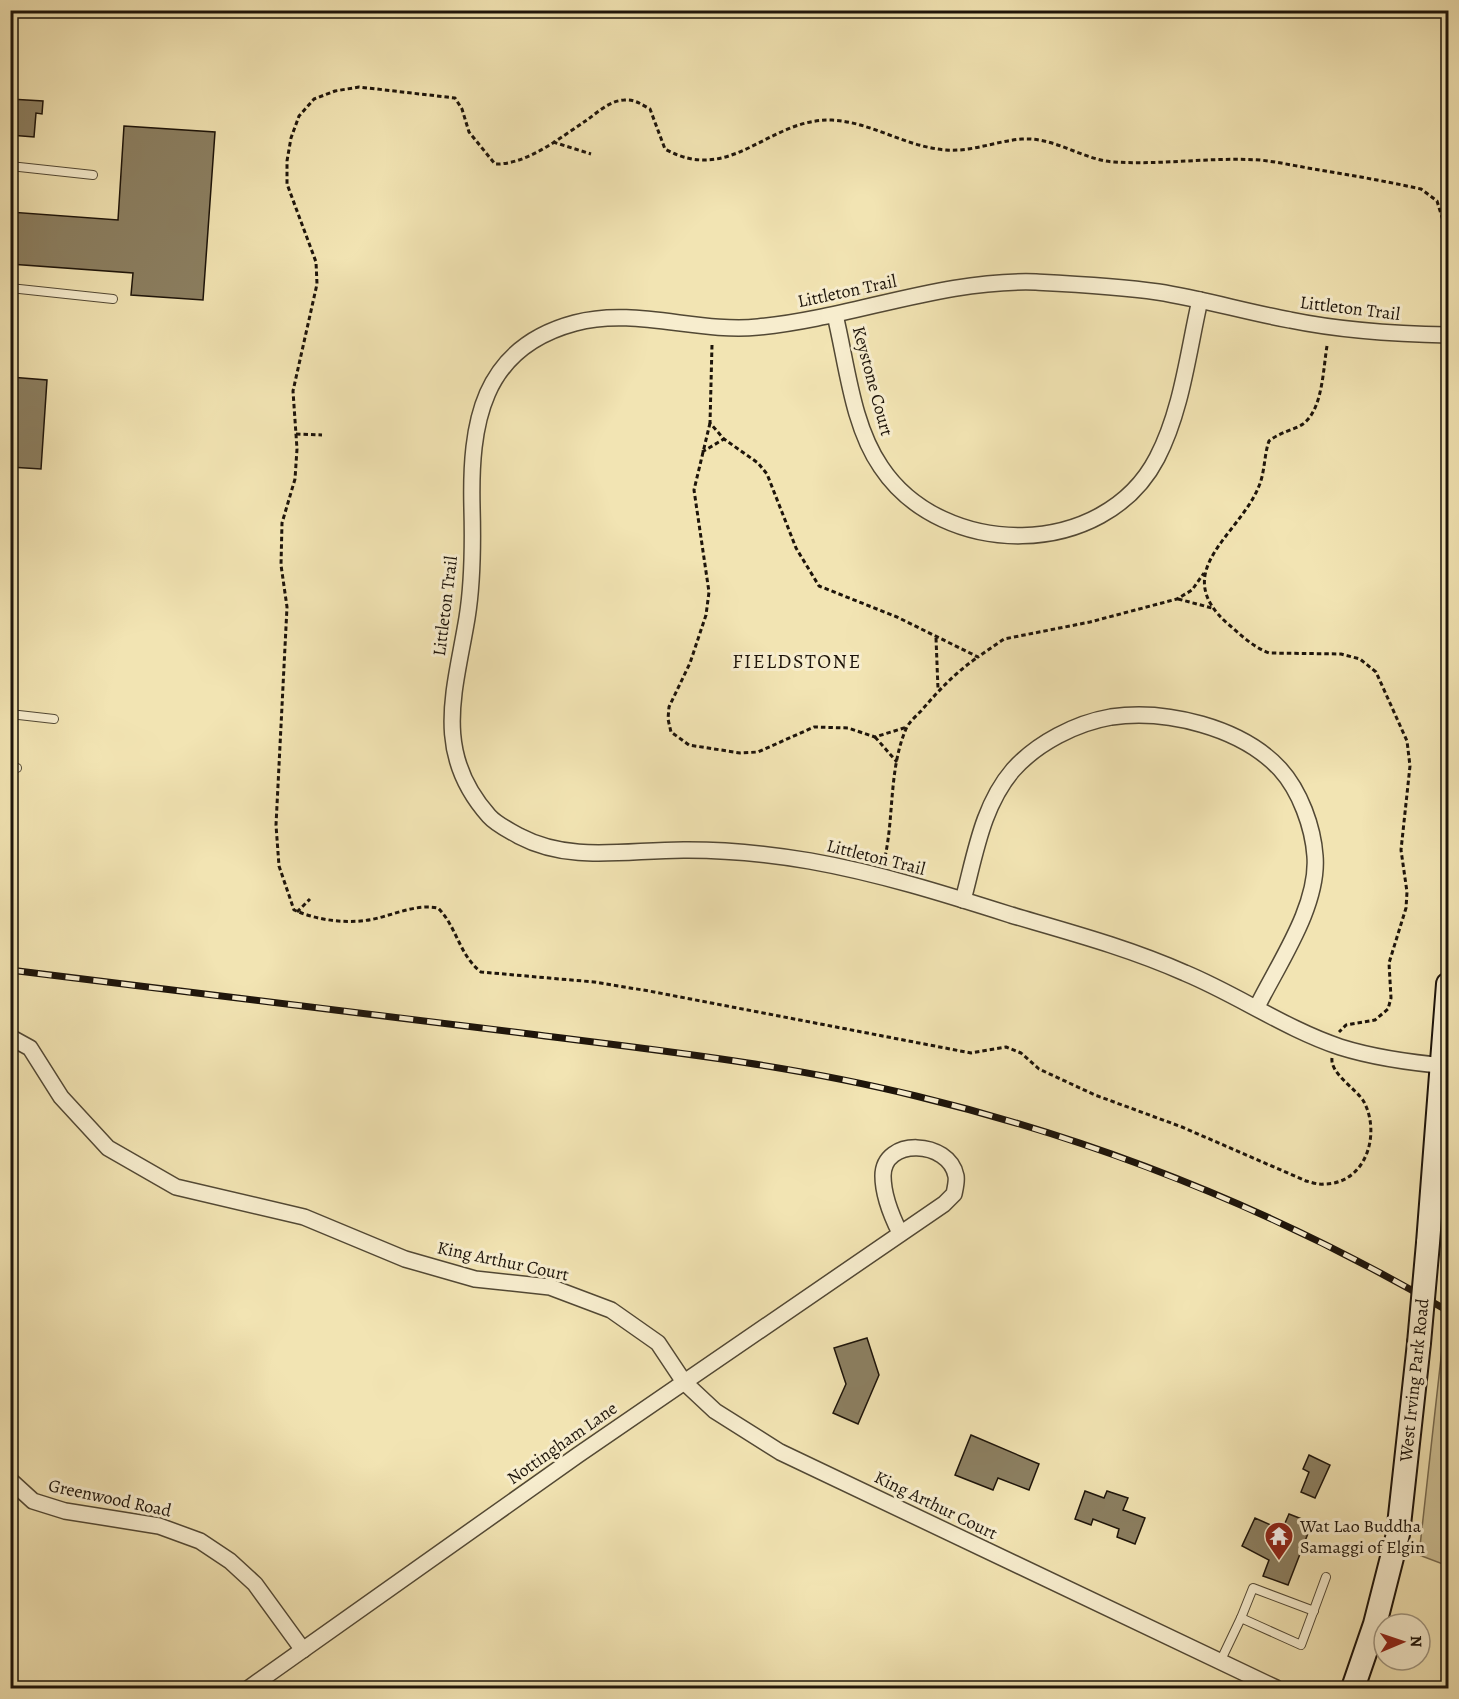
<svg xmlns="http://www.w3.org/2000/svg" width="1459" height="1699" font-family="Alegreya,serif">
  <rect width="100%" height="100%" fill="#f2e4b3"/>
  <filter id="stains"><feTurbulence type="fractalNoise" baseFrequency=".00333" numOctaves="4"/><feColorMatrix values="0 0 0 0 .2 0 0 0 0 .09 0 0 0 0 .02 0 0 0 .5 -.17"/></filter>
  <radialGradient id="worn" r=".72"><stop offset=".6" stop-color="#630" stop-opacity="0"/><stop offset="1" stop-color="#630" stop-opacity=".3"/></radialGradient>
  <polygon fill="#cec196" stroke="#766a50" stroke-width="1.5" points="1444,1331 1448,1334 1448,1566 1419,1555"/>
  <g fill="#8c8062" stroke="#1d140a" stroke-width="1.5">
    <polygon points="10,99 43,101 42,114 36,113 34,137 10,135"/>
    <polygon points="124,126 215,132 203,300 131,295 133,273 10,264 10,212 118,220"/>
    <polygon points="10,377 47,380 41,469 10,467"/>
    <polygon points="867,1338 879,1375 858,1424 833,1413 846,1384 834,1348"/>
    <polygon points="971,1435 1039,1464 1029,1490 998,1478 993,1490 955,1475"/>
    <polygon points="1309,1455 1330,1465 1315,1498 1301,1492 1309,1472 1303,1469"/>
    <polygon points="1085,1491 1104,1498 1107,1491 1128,1498 1123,1510 1145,1518 1135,1544 1117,1537 1119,1529 1093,1519 1091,1525 1075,1519"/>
    <polygon points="1289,1514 1312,1523 1288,1585 1263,1576 1269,1560 1242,1546 1255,1518 1282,1530"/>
  </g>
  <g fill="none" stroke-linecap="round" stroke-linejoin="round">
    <g stroke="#524834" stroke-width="10">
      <g id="lane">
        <polyline points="10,166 93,175"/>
        <polyline points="10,288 113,299"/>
        <polyline points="10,714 54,719"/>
        <polyline points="10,768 17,768"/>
        <polyline points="1241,1618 1253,1588 1314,1611"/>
        <polyline points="1220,1662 1241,1618 1301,1645 1326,1577"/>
      </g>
    </g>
    <g stroke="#524834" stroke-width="18">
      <g id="street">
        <path d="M835,315C847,364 852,425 881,467C943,560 1104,560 1157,458C1182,410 1188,352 1200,300"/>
        <path d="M1448,335C1395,334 1343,331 1290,320C1246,312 1203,299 1158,292C1118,286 1076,284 1036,282C941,279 852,318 758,327C698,333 634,307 575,323C481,348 470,424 472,508C473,545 473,581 467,618C455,691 432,752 489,816C497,825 509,830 519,836C572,864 630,849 688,850C728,850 769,854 810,861C878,873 945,894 1011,915C1069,932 1129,948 1185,973C1238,995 1286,1029 1340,1047C1375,1058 1413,1063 1448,1066"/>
        <path d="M963,900C975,856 982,806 1013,770C1037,743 1076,723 1111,717C1166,709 1241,727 1280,769C1300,791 1313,827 1315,856C1319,906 1278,964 1257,1007"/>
        <polyline points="10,1037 30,1048 61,1097 108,1148 176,1187 304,1217 405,1259 475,1279 550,1287 611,1310 658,1343 684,1382 715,1411 780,1452 1276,1688"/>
        <polyline points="10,1480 33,1501 65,1511 159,1526 200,1541 230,1561 255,1584 303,1650"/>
        <path d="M249,1688L578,1455L944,1204L954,1194C955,1189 957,1181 956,1176C949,1140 883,1137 883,1176C883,1195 892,1217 900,1233"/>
      </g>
    </g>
    <g stroke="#1d140a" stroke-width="26">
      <g id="secondary">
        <polyline points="1428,1243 1448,984"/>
        <polyline points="1353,1688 1375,1624 1398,1534 1419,1343"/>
      </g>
    </g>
    <g stroke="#1d140a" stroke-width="3" stroke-dasharray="4.5 3" stroke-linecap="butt">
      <polyline points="553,142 591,154"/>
      <polyline points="712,345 710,423 724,439 758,463 767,474 796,548 819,586 897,617 978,657 1004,639 1090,622 1177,599 1192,590 1204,573"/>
      <path d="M1327,346C1323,369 1323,409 1303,424C1294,430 1280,432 1269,441C1264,455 1265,472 1259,486C1239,536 1168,571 1228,624C1241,635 1253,647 1269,653L1341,654L1360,659L1376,672L1407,741L1410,766L1401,850L1407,892L1406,908L1389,963L1391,998L1388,1009L1375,1020L1346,1025L1339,1032"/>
      <polyline points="710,423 694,490 709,592 706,615 690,663 669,707 668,719 671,732 689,745 740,753 758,752 814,727 848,728 875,737 907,727"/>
      <polyline points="296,434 322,435"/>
      <polyline points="702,452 724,439"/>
      <polyline points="1178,599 1212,608"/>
      <polyline points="936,638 938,689"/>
      <polyline points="875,737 897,762"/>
      <path d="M885,857C894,816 889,768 906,729C909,722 916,716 921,711C939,690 955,673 978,657"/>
      <polyline points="297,912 310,899"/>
      <path d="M1332,1058C1330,1074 1357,1089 1364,1102C1381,1134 1366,1184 1324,1184C1318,1185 1311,1182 1306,1181L1182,1127L1095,1095L1039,1069L1021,1053L1006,1047L971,1053L649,991L594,982L481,972C459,955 457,927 438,908C418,904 398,913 378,918C351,925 319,921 294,910L279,866L276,825L287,607L281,565L282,523L295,479L297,449L293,391L317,284L316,262L287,184V161L291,138L299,116L314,99L335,91L359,87L455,98L462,109L469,132L495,164C527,165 561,137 587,120C598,112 609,101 624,100C634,99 641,104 650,109L665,149C731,186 768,118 832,120C871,122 906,147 946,150C972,152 996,141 1022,139C1055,137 1083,160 1114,162C1163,165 1211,157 1260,160C1278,162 1296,166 1314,169C1350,175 1385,181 1421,189L1437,201L1448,237"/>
    </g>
    <use href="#lane" stroke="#f7edce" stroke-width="8"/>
    <use href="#street" stroke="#f7edce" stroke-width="15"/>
    <use href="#secondary" stroke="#f7edce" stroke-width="22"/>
    <g stroke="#1d140a" stroke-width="7">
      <path id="rail" d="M10,970C186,992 363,1013 538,1035C665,1051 791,1065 916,1096C1102,1141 1283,1214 1448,1311"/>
    </g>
    <use href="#rail" stroke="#f7edce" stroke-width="4.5" stroke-dasharray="14" stroke-linecap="butt"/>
    <g stroke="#1d140a" stroke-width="26" stroke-linecap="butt">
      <polyline id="secondary-bridge" points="1419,1343 1428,1243"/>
    </g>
    <use href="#secondary-bridge" stroke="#f7edce" stroke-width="22"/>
  </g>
  <defs>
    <g id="temple-pin" transform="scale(1.5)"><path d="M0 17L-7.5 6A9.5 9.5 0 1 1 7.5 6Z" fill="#8f2418" stroke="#f7edce"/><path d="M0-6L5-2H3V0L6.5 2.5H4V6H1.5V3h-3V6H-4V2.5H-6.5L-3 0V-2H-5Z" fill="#fff"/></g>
  </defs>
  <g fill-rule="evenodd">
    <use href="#temple-pin" x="1279" y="1536"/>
  </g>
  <g text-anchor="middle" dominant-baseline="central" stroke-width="6" stroke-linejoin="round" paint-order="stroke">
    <g font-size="18" fill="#1d140a" stroke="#f7edce">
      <text transform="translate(847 291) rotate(-12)">Littleton Trail</text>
      <text transform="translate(1350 308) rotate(7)">Littleton Trail</text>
      <text transform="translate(873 381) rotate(75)">Keystone Court</text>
      <text transform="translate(445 606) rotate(-83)">Littleton Trail</text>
      <text transform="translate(876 857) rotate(14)">Littleton Trail</text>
      <text transform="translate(503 1261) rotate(12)">King Arthur Court</text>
      <text transform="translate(1414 1380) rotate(-84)">West Irving Park Road</text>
      <text transform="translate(562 1443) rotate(-35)">Nottingham Lane</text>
      <text transform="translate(110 1498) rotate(12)">Greenwood Road</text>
      <text transform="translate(936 1505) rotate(26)">King Arthur Court</text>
    </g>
    <g font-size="18" fill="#1d140a" stroke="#f7edce" text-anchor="start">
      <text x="1300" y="1526">Wat Lao Buddha<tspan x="1300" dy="21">Samaggi of Elgin</tspan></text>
    </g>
    <g font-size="20" letter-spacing="1.5" fill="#1d140a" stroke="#f7edce">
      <text x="797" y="661">FIELDSTONE</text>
    </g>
  </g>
  <rect width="1459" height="1699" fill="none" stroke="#f2e4b3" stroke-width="36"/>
  <rect x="12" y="12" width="1435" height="1675" fill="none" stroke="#1d140a" stroke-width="3"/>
  <rect x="18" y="18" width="1423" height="1663" fill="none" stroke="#1d140a" stroke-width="1.5"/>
  <g transform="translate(1402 1642) rotate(88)"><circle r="28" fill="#f7edce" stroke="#a09680" stroke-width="1.5"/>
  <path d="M0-4.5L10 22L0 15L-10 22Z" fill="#8f2418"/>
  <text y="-9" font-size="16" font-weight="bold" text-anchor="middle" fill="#1d140a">N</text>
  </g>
  <rect width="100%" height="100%" filter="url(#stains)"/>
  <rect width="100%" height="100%" fill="url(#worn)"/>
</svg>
